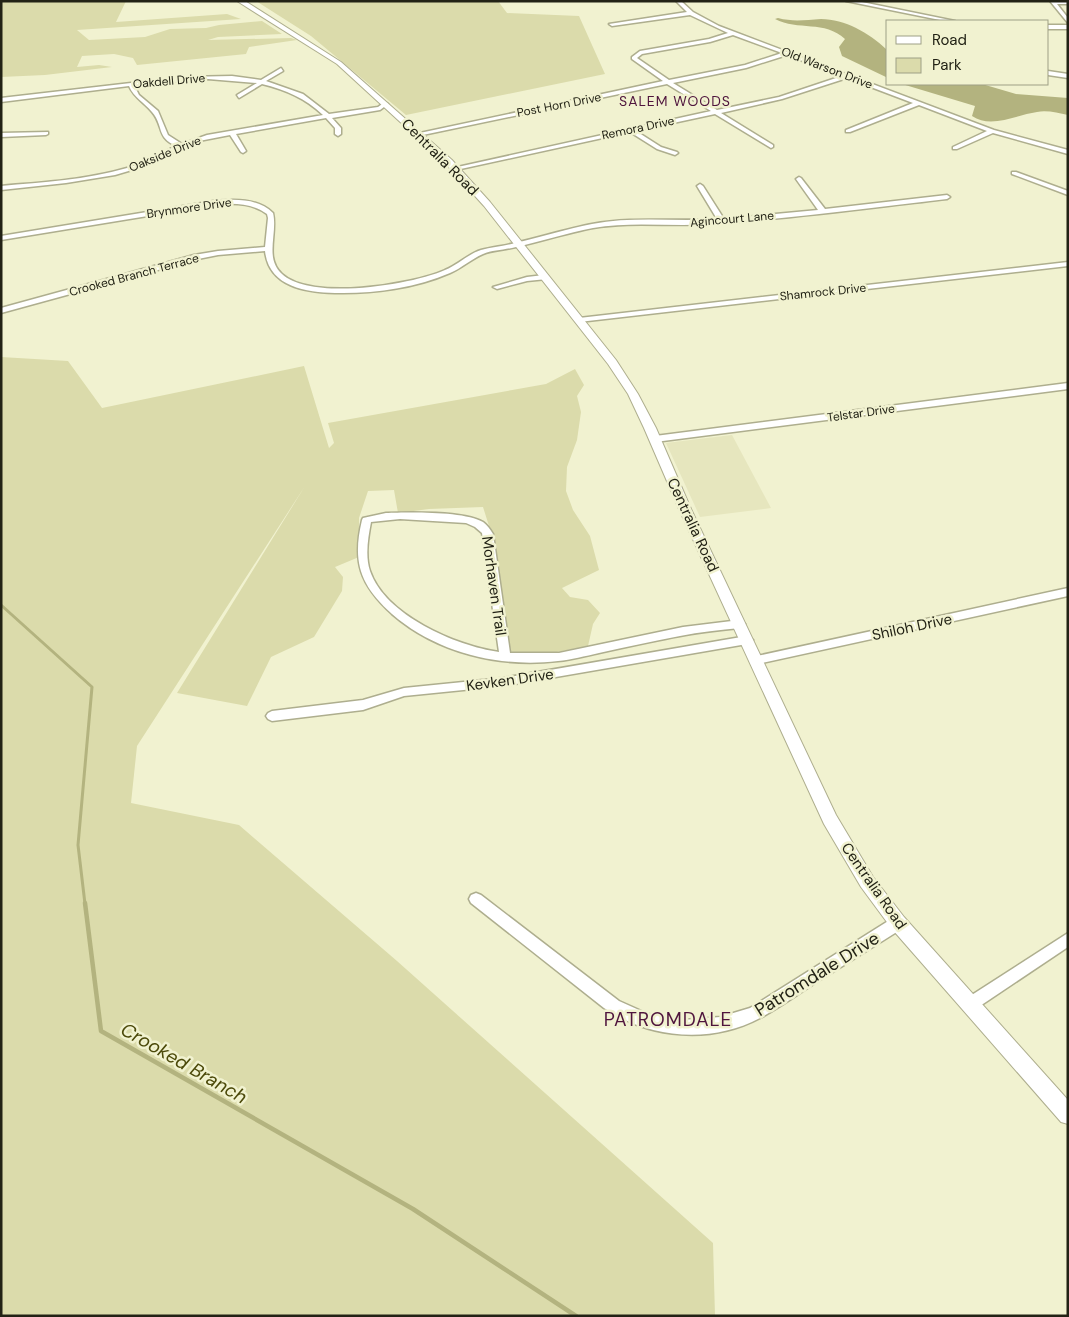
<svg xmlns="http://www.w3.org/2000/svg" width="1069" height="1317" font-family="'DM Sans',sans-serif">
  <rect width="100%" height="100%" fill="#f1f2d0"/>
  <polygon fill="#e6e6be" points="732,435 771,508 700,517 666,443"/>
  <g fill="#dbdbab">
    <polygon points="1,1 126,1 116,22 227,14 241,19 77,30 89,40 145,37 170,29 206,28 219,25 262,21 282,34 218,37 208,40 291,38 297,40 249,47 246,54 137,65 133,58 114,54 82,56 77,67 99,65 112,67 45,75 1,77"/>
    <polygon points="256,1 498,1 507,13 579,16 605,74 406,115 311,36"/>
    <polygon points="1,357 68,361 102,408 304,366 329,448 334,443 328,423 546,384 575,369 584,385 577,396 581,412 577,440 567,467 566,491 573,510 590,536 599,570 562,588 570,597 588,600 600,613 593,624 588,646 541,655 510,653 489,526 483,507 429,509 398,513 394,490 368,491 359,518 359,557 335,567 343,577 342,591 314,637 271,657 247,706 177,693 305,486 137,746 131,803 239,825 397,961 713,1243 715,1316 1,1316"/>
  </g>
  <g fill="#b3b37f">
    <path d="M778,18C793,22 805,20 821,19C845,19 869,33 886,49L888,78L842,56L839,47L845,39C825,20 798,31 775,19Z"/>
    <path d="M902,84H982L1016,94L1068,98V115C1058,113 1047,110 1037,112C1016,115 991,129 972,116L975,106Z"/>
  </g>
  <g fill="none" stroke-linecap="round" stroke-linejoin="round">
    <polyline stroke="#b3b37f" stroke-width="3" points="1,605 92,687 78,845 85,904"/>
    <polyline stroke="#b3b37f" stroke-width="4.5" points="85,903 101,1031 413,1209 576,1316"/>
    <g stroke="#aeae8e" stroke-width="3">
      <g id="minor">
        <path d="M676,1H681L693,12L719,26L994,130L1068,150V154L993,133L957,149H953V147L987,131L919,105L850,132H846V130L913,103L847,78L782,99L721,113L773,145V147L771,148L715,114L636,131L661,147L677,152L678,153L675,155L657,149L630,132L456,170L453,168L711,111L667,84L418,136L415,134L663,81L632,59V57L640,51L709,39L728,33L690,15L612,26L609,24L687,12ZM733,35L782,53L745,65L669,80L637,58L642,54L710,42ZM787,55L842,76L779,97L717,110L673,83L746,68Z"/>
        <polygon points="846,1 857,1 955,21 945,21"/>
        <polygon points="1050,1 1068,2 1068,4 1057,4 1068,18 1068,23"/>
        <rect x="1048" y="25" width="20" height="4"/>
        <path d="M281,68L283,71L266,81L303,94L329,114L378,107L385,102L388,104L380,110L332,118L341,128V134L338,136L335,134V128L326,118L236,134L246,151L243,153L241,152L230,135L199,141L142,167L115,175L66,183L1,190V186C43,182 86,180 127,168C144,163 160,154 176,146C156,137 164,126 152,112C144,102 134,98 129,86L1,102V98L183,77L232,76L261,80ZM208,79L257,83L237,95L239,98L262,84C286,90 305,98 323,115L207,135L182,144L168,135L158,111L139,95L134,85Z"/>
        <polygon points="1048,71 1068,74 1068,78 1048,75"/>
        <polygon points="48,132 48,134 46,135 1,137 1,133"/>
        <polygon points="1012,172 1016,172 1068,191 1068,195 1012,174"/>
        <path d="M799,177L801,178L825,209L947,195L950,197L947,199C868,208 789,219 710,224C671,227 632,221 593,228C567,233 542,241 516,247C505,250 493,250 483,254C471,259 462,268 450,273C416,288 372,294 335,293C305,292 269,287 265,251L218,255L198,259L1,313V308L194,255L218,251L265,247L268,218L267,214C253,204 238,203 221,204L1,240V236L214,201C234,199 258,198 273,213C278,233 264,258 282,274C311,301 411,285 445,270C458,265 468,254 481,250C492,247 504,246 515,243C541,237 566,229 592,224C633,216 675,222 717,219L697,186L700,184L703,186L724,219L818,210L796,179Z"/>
        <polygon points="1068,262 1068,266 579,322 575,320 579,318"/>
        <polygon points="544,275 547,275 547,279 527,281 497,289 493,287 527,277"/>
        <polygon points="1068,383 1068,389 655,442 650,439 655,436"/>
        <path d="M386,513C408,512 465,511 483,522C487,525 490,529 493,534L510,653H559L683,627L740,620L745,624L740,628C720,630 700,632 680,636C653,641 626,647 599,653C585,656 571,660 558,661C500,668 437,653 392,614C360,585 352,562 362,520L363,518ZM400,519L466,523L475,527L482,533L499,652C456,646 385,615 370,571C365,556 368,538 371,522Z"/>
        <polygon points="1068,588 1068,596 757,664 753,663 751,660 753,657 757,656"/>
        <polygon points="747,636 753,640 747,644 503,686 404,696 363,710 272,721 268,719 266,716 268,713 272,711 363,700 404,688 503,678"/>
        <path d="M476,893L481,895L619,1001L648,1014L683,1020L720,1017L750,1008L893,918L898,917L903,918L905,923L903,928C874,946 845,965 815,983C797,995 779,1008 760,1018C711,1044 650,1039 604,1008L471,903L469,899L471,895Z"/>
        <polygon points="1068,933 1068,947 974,1010 969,1012 964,1010 962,1005 964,1000"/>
      </g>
    </g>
    <g stroke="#aeae8e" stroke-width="2">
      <polygon id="major" points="237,1 245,1 341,62 452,160 490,202 616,360 638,394 656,428 691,509 836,815 873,877 904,917 1068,1100 1068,1124 1061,1122 892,929 861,887 824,824 679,509 644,428 628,394 608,364 484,206 446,164 337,64"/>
    </g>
    <use href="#minor" fill="#fff" fill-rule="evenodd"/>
    <use href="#major" fill="#fff" fill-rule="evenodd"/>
  </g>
  <g text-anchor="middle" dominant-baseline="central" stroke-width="5" stroke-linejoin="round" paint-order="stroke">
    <g font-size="12" fill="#222215" stroke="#f1f2d0">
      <text transform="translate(827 68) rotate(21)">Old Warson Drive</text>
      <text transform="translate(169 81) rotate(-5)">Oakdell Drive</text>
      <text transform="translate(559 105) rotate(-11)">Post Horn Drive</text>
      <text transform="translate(638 128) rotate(-12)">Remora Drive</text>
      <text transform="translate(165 154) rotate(-22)">Oakside Drive</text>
      <text transform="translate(189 208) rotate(-8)">Brynmore Drive</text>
      <text transform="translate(732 219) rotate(-5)">Agincourt Lane</text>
      <text transform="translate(134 275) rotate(-15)">Crooked Branch Terrace</text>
      <text transform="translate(823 292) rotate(-6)">Shamrock Drive</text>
      <text transform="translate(861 413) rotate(-8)">Telstar Drive</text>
    </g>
    <g font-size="14" letter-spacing="1" fill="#4f153d" stroke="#f1f2d0">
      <text x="675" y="101">SALEM WOODS</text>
    </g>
    <g font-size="15" fill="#222215" stroke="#f1f2d0">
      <text transform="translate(440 157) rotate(45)">Centralia Road</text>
      <text transform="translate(693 525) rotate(65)">Centralia Road</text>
      <text transform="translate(494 586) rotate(82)">Morhaven Trail</text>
      <text transform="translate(912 627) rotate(-12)">Shiloh Drive</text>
      <text transform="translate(510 680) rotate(-8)">Kevken Drive</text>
      <text transform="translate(874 886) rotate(55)">Centralia Road</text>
    </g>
    <g font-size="18" fill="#222215" stroke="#f1f2d0">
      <text transform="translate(817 974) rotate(-32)">Patromdale Drive</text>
    </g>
    <g font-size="19" letter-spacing="1" fill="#4f153d" stroke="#f1f2d0">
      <text x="668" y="1019">PATROMDALE</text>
    </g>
    <g font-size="19" font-style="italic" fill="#4b4909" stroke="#f1f2d0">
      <text transform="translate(184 1063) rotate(30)">Crooked Branch</text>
    </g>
  </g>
  <rect width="1069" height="1317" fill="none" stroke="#222215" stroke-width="5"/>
  <rect x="886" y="20" width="162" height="65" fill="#f1f2d0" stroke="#9e9f85"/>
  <rect x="896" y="36" width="25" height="8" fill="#ffffff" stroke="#9e9f85"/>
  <text x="932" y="45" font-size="15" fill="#222215">Road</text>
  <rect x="896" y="58" width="25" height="15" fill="#dbdbab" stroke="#9e9f85"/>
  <text x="932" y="70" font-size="15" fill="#222215">Park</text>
</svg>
